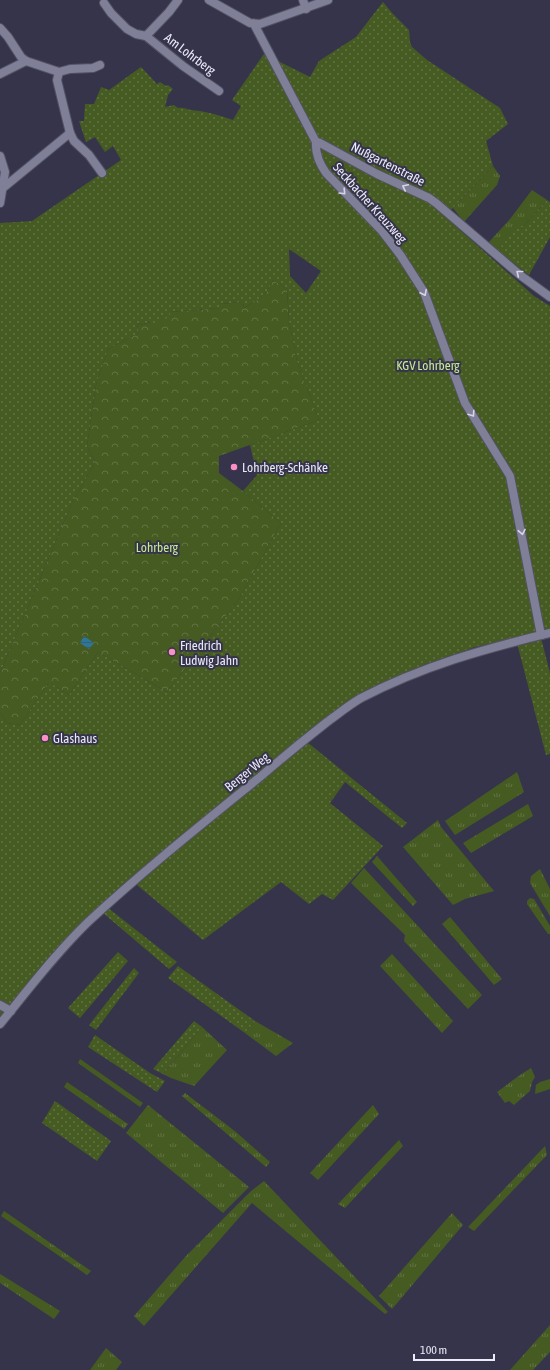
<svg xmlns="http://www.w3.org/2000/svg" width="550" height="1370" font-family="'Asap Condensed',sans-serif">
  <defs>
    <pattern id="grass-tufts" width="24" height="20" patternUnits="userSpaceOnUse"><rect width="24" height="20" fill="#465b21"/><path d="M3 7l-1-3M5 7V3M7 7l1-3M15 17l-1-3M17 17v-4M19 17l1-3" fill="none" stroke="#617342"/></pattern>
    <pattern id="park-crowns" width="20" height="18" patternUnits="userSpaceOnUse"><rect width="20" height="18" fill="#465b21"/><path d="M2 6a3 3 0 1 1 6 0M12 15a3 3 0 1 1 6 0" fill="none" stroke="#617342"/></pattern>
    <pattern id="garden-dots" width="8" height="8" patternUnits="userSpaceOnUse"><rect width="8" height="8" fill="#465b21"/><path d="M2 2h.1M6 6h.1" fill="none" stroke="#617342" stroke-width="1.8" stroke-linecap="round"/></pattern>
    <pattern id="water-rules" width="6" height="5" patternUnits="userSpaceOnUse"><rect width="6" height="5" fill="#2d769a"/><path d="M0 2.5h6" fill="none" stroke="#3a5e72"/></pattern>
  </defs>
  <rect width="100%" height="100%" fill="#36344b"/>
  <g fill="url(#grass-tufts)">
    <polygon points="493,166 500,176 497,185 464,222 453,208"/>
    <polygon points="532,190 547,200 524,226 518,227 497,251 489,242 510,219"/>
    <polygon points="517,772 524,792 455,835 445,821"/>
    <polygon points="528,804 533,816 471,853 463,843"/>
    <polygon points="438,820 441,827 494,891 465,899 453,905 403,847"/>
    <polygon points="377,856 417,902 413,906 372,862"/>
    <polygon points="364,868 482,995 468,1009 404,941 405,935 351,883"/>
    <polygon points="540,869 550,889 550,916 530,883 531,876"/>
    <polygon points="530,898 534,899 550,926 550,934 548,934 527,904 527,901"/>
    <polygon points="450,917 502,979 494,985 442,924"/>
    <polygon points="392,954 453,1021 442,1033 380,966"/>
    <polygon points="255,1021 293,1043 276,1056 245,1033"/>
    <polygon points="202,1027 227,1050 194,1086 171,1078 163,1074"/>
    <polygon points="80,1059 143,1103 140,1107 78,1063"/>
    <polygon points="531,1068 535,1077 532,1082 530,1091 514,1105 509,1101 505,1103 497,1092 520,1075"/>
    <polygon points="550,1079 550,1089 535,1094 536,1085 540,1082"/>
    <polygon points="67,1082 128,1124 124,1129 64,1087"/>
    <polygon points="185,1093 236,1132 270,1162 266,1167 182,1096"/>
    <polygon points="148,1105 249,1187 223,1213 126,1133"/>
    <polygon points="373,1105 379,1114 318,1180 310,1173"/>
    <polygon points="399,1140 403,1146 345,1208 338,1204"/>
    <polygon points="545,1146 547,1155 474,1231 468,1227"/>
    <polygon points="264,1181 388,1312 385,1314 252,1203 144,1326 134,1316 185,1257 250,1192"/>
    <polygon points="4,1211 91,1271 87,1275 1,1216"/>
    <polygon points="452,1213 463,1225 392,1309 379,1296"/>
    <polygon points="0,1274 60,1311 54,1319 0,1283"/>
    <polygon points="550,1325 550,1352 533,1370 510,1370"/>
    <polygon points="106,1348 122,1362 116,1370 90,1370"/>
  </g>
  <path fill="url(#park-crowns)" d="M273,280L287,289L289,321L297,361L319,420L219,456V473L243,491L281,523L239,599L167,692L98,652L69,695L49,682L20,725L7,723L0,713V673L72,503L95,462L87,446L96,385L108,349L139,333L137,324L139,323L140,325L151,322L170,312L220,308V304L243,302L244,308C258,300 267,295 273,280Z"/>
  <g fill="url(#garden-dots)" fill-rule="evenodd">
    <path d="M383,2L393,14L409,30L410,42L412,47L427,60L500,108L508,124L486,141L493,166L453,208L443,215L534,296L550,306V630L475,647L426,664L382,683L357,697L307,742L407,823L402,828L345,782L330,803L383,846L333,900L322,894L309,904L281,882L203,940L131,880L11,1004L0,1017V713L7,723L20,725L49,682L69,695L98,652L167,692L239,599L281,523L243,491L219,473L243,491L257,475L250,445L319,420L297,361L289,321L287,289L273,280C267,295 258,300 244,308L243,302L220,304V308L170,312V317L151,324L150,322L140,325L139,323L137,324L139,333L108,349L96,385L87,446L95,462L72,503L0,673V223L32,221L121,160L113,146L105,152L95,137L86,142L79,121H84L85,104H94L101,87L109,90L141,67L157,84L160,82L166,86L168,85L173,89L168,95L165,107L174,105L178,108C183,107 186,109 191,110C205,111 219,115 233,120L241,106L232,100L266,51L268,56L310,77L319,61L356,37ZM289,249L321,271L306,293L290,276Z"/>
    <polygon points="547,200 550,202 550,237 529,275 497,251 518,226 524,226"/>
    <polygon points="541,638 550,673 550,754 546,755 517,643"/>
    <polygon points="108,908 177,962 169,969 103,913"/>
    <polygon points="118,952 128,961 80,1018 68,1008"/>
    <polygon points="178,966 255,1021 245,1033 168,978"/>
    <polygon points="134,968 139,973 96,1030 89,1025"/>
    <polygon points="194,1021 202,1027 163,1074 153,1069"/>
    <polygon points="95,1035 150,1073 165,1081 157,1092 88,1047"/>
    <polygon points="55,1101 111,1141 97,1161 42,1123"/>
  </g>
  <polygon fill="url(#water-rules)" points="84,636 94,643 89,649 80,643"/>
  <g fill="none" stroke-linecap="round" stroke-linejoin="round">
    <g stroke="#535264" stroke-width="10">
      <g id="minor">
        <polyline points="209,0 250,23 260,24 328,0"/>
        <polyline points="303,0 306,9"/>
        <polyline points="104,3 111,13 127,29 136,34 146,36 183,66 219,91"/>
        <polyline points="254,24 316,142 320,143 377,174 429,198 436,203 520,275 550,297"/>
        <polyline points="0,28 8,37 21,57 26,61 59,72 70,69 93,68 100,65"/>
        <polyline points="146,36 169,12 178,0"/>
        <polyline points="59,72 57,80 70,133 74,141 89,155 102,173"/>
        <polyline points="0,74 26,61"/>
        <path d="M316,142C315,154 319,163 326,173L382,231L401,256L424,292L465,403L510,476L541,635"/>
        <polyline points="0,156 5,172 0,203"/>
        <polyline points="3,188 70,133"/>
        <polyline points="0,1005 11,1011"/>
        <path d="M0,1024C28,990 56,953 88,922C143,871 202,824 260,777C282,758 304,740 327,722C338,714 349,705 361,698C423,666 483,649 550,633"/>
      </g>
    </g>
    <use href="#minor" stroke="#807f98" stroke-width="8"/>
  </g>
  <defs><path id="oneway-chevron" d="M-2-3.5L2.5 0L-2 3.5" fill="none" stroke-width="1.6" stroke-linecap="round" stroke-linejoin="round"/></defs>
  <g stroke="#d6d5e6">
    <use href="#oneway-chevron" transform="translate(405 187) rotate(-155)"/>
    <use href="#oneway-chevron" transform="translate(343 192) rotate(46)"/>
    <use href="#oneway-chevron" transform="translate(519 273) rotate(-141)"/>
    <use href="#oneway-chevron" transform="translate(424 293) rotate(63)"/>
    <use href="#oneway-chevron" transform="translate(472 414) rotate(56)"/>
    <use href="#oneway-chevron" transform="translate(522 532) rotate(79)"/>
  </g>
  <g fill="#fb8fc4" stroke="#36344b" stroke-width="1.5">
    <circle cx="234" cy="467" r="4"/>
    <circle cx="172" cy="652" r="4"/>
    <circle cx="45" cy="738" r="4"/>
  </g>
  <g text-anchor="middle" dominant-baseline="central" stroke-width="4" stroke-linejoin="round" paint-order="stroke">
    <g font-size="13" fill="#ebeaf9" stroke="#36344b">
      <text transform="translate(190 54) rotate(37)">Am Lohrberg</text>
      <text transform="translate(388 164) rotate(27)">Nußgartenstraße</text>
      <text transform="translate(370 203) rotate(48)">Seckbacher Kreuzweg</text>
      <text transform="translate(247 772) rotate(-39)">Berger Weg</text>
    </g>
    <g font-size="13" fill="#c6ea90" stroke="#36344b">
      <text x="428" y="365">KGV Lohrberg</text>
      <text x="157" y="547">Lohrberg</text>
    </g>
    <g font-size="13" fill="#ebeaf9" stroke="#36344b" text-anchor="start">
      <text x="242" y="467">Lohrberg-Schänke</text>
      <text x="180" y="645">Friedrich<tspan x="180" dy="15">Ludwig Jahn</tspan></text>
      <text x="53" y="738">Glashaus</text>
    </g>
  </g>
  <path d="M414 1354v6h80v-6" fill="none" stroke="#ebeaf9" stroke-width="2"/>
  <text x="420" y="1354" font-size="12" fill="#ebeaf9" stroke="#36344b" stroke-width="3" paint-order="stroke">100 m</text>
</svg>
